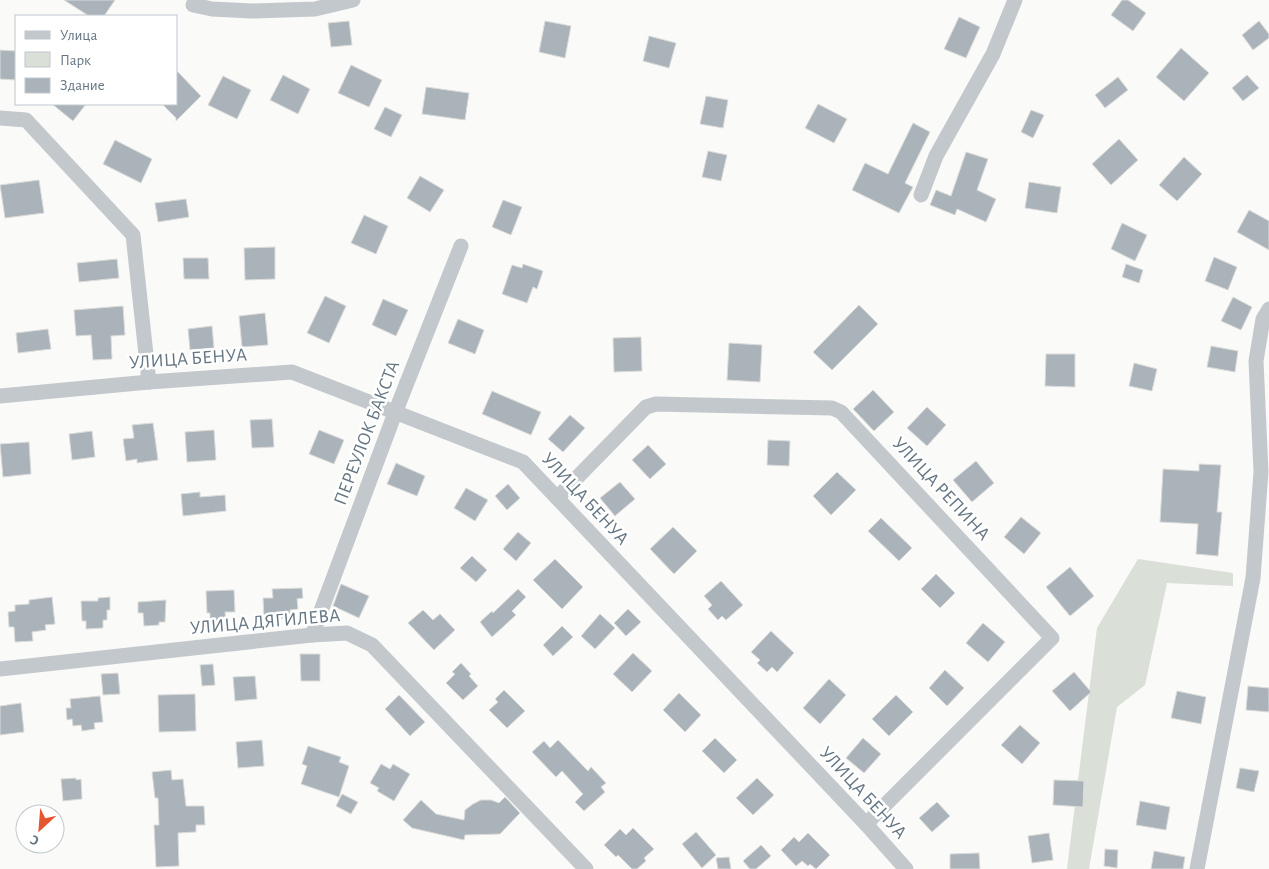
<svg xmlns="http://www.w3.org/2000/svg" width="1269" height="869" font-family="'Alegreya Sans',sans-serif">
  <rect width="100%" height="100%" fill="#fafaf8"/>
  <polygon fill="#dadfd7" points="1138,559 1233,573 1233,586 1167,583 1145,685 1117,707 1089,869 1067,869 1097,628"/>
  <g fill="#aab3b9" stroke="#dcdcda">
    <polygon points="64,0 115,0 104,16 89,16"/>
    <polygon points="1122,0 1128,0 1146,13 1133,31 1111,15"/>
    <polygon points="959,17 980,27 966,58 944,49"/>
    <polygon points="349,21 352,45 331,47 328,23"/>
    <polygon points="545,21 571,26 565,58 539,52"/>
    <polygon points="1259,21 1269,34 1269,38 1253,50 1242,35"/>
    <polygon points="649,36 676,43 669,68 643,61"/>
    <polygon points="1181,48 1209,73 1184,101 1156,77"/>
    <polygon points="0,50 16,51 16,80 0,79"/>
    <polygon points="351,65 382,80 369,107 338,93"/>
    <polygon points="176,70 201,96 176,121 176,118 162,104 176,104"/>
    <polygon points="283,75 310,89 298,114 270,100"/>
    <polygon points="1247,75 1259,88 1243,101 1232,88"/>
    <polygon points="223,76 251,90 237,119 208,105"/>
    <polygon points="1118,77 1128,90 1105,108 1095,95"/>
    <polygon points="426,87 469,93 465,120 422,114"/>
    <polygon points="706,96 728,100 723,128 700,124"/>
    <polygon points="52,104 86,104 73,121"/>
    <polygon points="818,104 847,119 834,143 805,128"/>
    <polygon points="385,107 402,115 391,137 374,129"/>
    <polygon points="1031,110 1044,115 1033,138 1021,132"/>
    <polygon points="913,123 930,132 905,183 913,187 899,213 852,190 865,163 888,174"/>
    <polygon points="1119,139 1138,160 1111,185 1092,164"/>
    <polygon points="115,140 152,159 141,183 103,164"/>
    <polygon points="708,151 727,155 721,181 702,177"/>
    <polygon points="966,152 988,159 977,190 996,199 986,222 957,209 955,215 930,205 936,190 951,196"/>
    <polygon points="1184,157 1202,174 1177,201 1159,185"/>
    <polygon points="420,176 444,190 430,212 407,198"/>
    <polygon points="39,180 44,213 5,218 0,185"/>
    <polygon points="1029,182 1061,187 1057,213 1025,208"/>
    <polygon points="186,199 189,217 158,222 155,203"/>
    <polygon points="503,200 522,207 511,235 492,227"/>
    <polygon points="1249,210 1269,221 1269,250 1237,232"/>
    <polygon points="364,215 388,226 376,254 351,243"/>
    <polygon points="1122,223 1147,235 1135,261 1111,249"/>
    <polygon points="275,247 275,279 245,280 244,248"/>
    <polygon points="1214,257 1237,267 1228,290 1205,281"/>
    <polygon points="183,258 208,258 209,279 184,279"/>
    <polygon points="117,259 119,278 79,282 77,263"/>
    <polygon points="523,264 543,271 537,289 533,287 527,303 502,294 512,265 522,268"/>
    <polygon points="1126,264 1143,270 1139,283 1122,277"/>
    <polygon points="325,296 346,306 329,343 307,333"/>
    <polygon points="1233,297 1252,307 1241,330 1221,321"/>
    <polygon points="383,299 408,310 396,336 372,325"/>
    <polygon points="859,305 878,324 832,370 813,352"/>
    <polygon points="123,306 125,335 111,336 112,359 93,360 91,335 76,336 74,310"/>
    <polygon points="265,313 268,345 242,347 239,316"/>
    <polygon points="458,319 484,330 475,354 448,343"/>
    <polygon points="212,326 214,348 190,350 188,329"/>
    <polygon points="48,329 51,349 18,353 16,333"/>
    <polygon points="641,337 642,371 614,372 613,338"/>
    <polygon points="729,343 762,345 760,382 727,380"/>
    <polygon points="1211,346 1238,351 1235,372 1207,367"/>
    <polygon points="1046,354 1075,354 1075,387 1045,386"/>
    <polygon points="1134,363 1157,369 1152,391 1129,386"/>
    <polygon points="873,390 894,412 874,431 853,409"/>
    <polygon points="492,391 541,412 531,435 482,414"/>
    <polygon points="927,407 946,425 927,446 907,428"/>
    <polygon points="570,415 585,428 563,452 548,439"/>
    <polygon points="272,419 274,447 252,448 250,420"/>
    <polygon points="153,423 158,460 137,463 137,459 126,461 123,439 134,438 132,425"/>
    <polygon points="214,430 216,460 187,462 185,432"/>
    <polygon points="319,430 344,440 334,464 309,454"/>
    <polygon points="92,431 95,457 72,460 69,434"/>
    <polygon points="768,440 790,441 789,466 767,465"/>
    <polygon points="29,442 31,474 3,477 0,444"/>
    <polygon points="648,445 666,464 650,479 632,460"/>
    <polygon points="976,461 994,483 972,502 953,480"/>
    <polygon points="396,463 425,476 417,496 387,484"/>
    <polygon points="1199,464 1221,465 1217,512 1222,512 1218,556 1196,554 1198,524 1160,522 1163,469 1199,471"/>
    <polygon points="837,472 856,490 831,515 813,496"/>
    <polygon points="620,482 635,499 615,516 600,498"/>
    <polygon points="508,484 520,498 507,510 495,496"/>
    <polygon points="466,488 488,500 475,521 454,508"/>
    <polygon points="200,492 200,497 225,495 226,511 183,516 181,494"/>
    <polygon points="1021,517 1041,533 1024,554 1004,537"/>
    <polygon points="881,518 912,548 899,561 868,531"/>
    <polygon points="673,527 697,551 674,574 650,549"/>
    <polygon points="518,532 531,543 516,561 503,549"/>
    <polygon points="472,556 487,570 476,582 460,568"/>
    <polygon points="555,559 583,587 562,609 533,580"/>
    <polygon points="1070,567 1094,596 1070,616 1046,587"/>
    <polygon points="936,574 955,593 940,608 921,589"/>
    <polygon points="721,581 743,605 726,620 722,616 718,620 708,609 712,605 704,596"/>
    <polygon points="341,584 369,596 359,618 333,606"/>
    <polygon points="302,588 303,598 297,599 298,609 290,610 290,618 264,619 263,598 273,598 272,589"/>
    <polygon points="518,589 526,597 512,611 516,615 492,637 480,622 492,611 493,613"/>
    <polygon points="234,590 235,612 225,612 226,623 210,624 210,613 207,613 206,591"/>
    <polygon points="52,597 55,624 45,625 46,630 32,632 33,641 15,642 14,627 9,627 8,612 15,611 15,605 29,604 29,600"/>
    <polygon points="110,597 110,610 107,610 107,620 103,620 103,628 86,629 86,621 82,621 81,601 98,601 98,598"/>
    <polygon points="166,600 165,622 159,622 159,625 144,626 143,613 138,613 138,602"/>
    <polygon points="628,609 641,622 626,636 614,623"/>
    <polygon points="423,610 433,620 440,614 455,630 434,650 408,623"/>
    <polygon points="600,614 615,628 595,649 581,636"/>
    <polygon points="983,623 1005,642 988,662 966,643"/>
    <polygon points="562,626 573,637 553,656 543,645"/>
    <polygon points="771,631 794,653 777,672 772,667 767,672 757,663 760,660 751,652"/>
    <polygon points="633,653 652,671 632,692 613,674"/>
    <polygon points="300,654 320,654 320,681 301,681"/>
    <polygon points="461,663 471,674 469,676 478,686 463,700 446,683 455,674 452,672"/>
    <polygon points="213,664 215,685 202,686 200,665"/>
    <polygon points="945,670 964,688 947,706 929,688"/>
    <polygon points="1074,672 1091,692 1070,711 1052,691"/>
    <polygon points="118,673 120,694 103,695 101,674"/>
    <polygon points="255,676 257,699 235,701 233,677"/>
    <polygon points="829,679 846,695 820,724 803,708"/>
    <polygon points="1248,686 1269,688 1269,712 1246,710"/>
    <polygon points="504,690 525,711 507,728 489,710 498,702 495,699"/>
    <polygon points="1177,691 1206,697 1201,724 1171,718"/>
    <polygon points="679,693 701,715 685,732 663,710"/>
    <polygon points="195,694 196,731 159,732 158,695"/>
    <polygon points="399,695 425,722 410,736 385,709"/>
    <polygon points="896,695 913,712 889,736 872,719"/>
    <polygon points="100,696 103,722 94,723 95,729 82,731 81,725 73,726 72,719 67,720 66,708 71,708 70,699"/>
    <polygon points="21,703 24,732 0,735 0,706"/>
    <polygon points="1020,725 1040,743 1022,764 1001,745"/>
    <polygon points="715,738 737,760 724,773 702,751"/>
    <polygon points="863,738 881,754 864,773 846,758"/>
    <polygon points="262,740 264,766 238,768 236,742"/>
    <polygon points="558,740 588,771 591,767 606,783 601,787 605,792 584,811 575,802 583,794 562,771 556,777 532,752 544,741 550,748"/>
    <polygon points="308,746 341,757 339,762 349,766 339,797 301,784 307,766 302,764"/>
    <polygon points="381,764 390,769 393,764 410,774 394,801 377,791 379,788 370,783"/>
    <polygon points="1240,768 1259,771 1254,792 1236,788"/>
    <polygon points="171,770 172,780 183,779 186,806 204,806 205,825 196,825 196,832 178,833 179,866 156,867 154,825 159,825 158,798 155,798 152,772"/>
    <polygon points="76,778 76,780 81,779 82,799 63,801 61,779"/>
    <polygon points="757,778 774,795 753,815 736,798"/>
    <polygon points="1054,780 1084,781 1083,807 1053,805"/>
    <polygon points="342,794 358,802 351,814 336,806"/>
    <polygon points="505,797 520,813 500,834 465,835 464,840 412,828 403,820 421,800 436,814 464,820 465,810 473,804 481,800 491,800 499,803"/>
    <polygon points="1140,801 1170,807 1166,830 1136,825"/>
    <polygon points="937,802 950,816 932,832 919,818"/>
    <polygon points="633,828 654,849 644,858 646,861 637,869 632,869 618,855 616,857 604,845 620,829 626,835"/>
    <polygon points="696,832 716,855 702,868 682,844"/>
    <polygon points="808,833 830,855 816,869 810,864 808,866 802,861 796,866 781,850 794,837 799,842"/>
    <polygon points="1049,833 1053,860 1032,863 1028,836"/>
    <polygon points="761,845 771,856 756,869 750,869 743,861"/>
    <polygon points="1105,849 1118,850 1117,868 1104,866"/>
    <polygon points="1154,851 1185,857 1183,869 1151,869"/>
    <polygon points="979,853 980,869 950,869 950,854"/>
    <polygon points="729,857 731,869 718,869 716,858"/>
  </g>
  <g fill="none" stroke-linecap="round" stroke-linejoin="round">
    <g stroke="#c3c8cc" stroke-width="15">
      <polyline points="193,5 212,9 252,11 315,9 353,0"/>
      <polyline points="0,118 26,120 133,235 149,382"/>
      <polyline points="921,195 936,156 993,54 1015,0"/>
      <polyline points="0,396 149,382 292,372 523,462 866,824 906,869"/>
      <polyline points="557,498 646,407 656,404 832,408 841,412 1052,638 866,824"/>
      <polyline points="312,635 395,413 461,246"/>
      <polyline points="0,669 312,635 347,633 372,645 586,869"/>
      <polyline points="1197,869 1253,578 1261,472 1256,361 1263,319 1269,309"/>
    </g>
  </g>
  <g text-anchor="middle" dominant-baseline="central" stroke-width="5" stroke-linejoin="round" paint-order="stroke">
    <g font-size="19" fill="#657683" stroke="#fff">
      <text transform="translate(188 359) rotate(-4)">УЛИЦА БЕНУА</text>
      <text transform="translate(367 433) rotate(-69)">ПЕРЕУЛОК БАКСТА</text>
      <text transform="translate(941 489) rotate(47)">УЛИЦА РЕПИНА</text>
      <text transform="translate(585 499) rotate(47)">УЛИЦА БЕНУА</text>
      <text transform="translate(265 622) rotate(-5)">УЛИЦА ДЯГИЛЕВА</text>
      <text transform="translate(863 793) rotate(47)">УЛИЦА БЕНУА</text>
    </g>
  </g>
  <rect x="15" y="15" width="162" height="90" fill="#ffffff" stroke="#c1c8cd"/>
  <rect x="25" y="31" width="25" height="8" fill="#c3c8cc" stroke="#c1c8cd"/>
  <text x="60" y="40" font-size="15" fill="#657683">Улица</text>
  <rect x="25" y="52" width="25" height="15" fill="#dadfd7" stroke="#c1c8cd"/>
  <text x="60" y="65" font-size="15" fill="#657683">Парк</text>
  <rect x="25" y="78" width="25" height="15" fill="#aab3b9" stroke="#c1c8cd"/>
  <text x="60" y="90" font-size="15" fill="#657683">Здание</text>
  <g transform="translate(40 829) rotate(206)"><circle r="24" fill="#ffffff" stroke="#c1c8cd"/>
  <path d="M0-4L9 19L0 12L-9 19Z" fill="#e4572e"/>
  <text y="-8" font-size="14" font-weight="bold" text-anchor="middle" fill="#657683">С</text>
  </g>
</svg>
